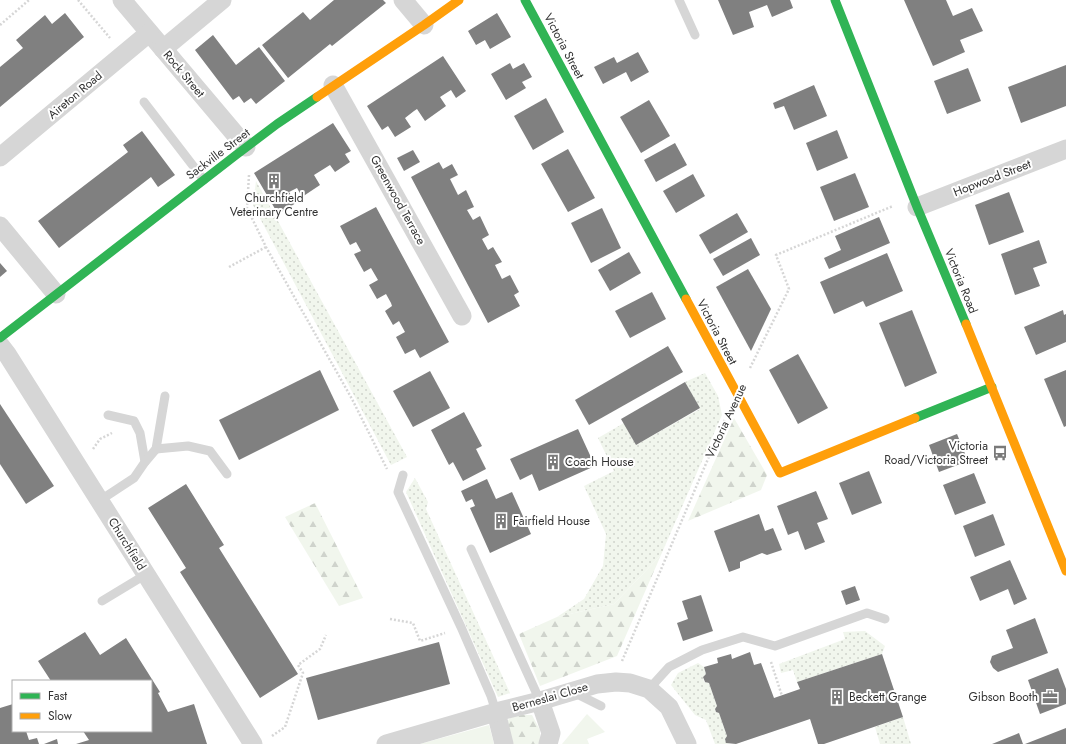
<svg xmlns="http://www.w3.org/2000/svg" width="1066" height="744" font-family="Jost,sans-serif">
  <defs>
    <pattern id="grass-dots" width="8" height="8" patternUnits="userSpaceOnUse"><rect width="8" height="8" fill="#f1f6ed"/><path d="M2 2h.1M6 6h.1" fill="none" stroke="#cfd3cc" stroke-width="1.8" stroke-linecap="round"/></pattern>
    <pattern id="forest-firs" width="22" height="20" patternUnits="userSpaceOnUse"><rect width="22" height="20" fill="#f1f6ed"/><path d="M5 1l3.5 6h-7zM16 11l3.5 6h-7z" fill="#cfd3cc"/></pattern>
  </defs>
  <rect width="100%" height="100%" fill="#fff"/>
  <g fill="url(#grass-dots)">
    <polygon points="256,181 407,457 391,465 253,205"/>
    <polygon points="705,373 718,396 722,415 661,555 614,604 557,617 584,599 603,566 606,534 584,486 614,471 598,438 624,423 636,445 700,409 685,382"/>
    <polygon points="415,478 428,502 426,509 510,693 498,697 406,492"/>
    <polygon points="865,631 885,646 882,654 797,682 793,670 781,673 779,664 845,639 843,632"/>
    <polygon points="698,663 704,667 706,674 703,677 704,682 709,683 717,706 715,709 716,712 719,713 727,736 725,739 726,743 730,744 715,744 706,720 695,715 671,685 678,673"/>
    <polygon points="903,717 911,744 880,744 875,727"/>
  </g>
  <g fill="url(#forest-firs)">
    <polygon points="734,418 767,475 761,490 688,521"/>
    <polygon points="315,503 363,598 339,606 285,517"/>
    <polygon points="661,555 617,656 540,686 519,634 557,617 614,604"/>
    <polygon points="513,715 532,715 540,730 540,744 513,744 507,721"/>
  </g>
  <g fill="#f1f6ed">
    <polygon points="587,714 605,732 587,739 589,744 562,744"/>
    <polygon points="489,725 494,744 420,744"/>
  </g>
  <g fill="#808080">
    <polygon points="334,0 383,0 386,3 332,46 330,44 288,78 262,45 303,12 310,20"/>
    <polygon points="718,0 790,0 793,8 772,17 767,5 749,12 754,27 733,35"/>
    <polygon points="904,0 946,0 953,16 972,8 983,31 960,40 965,52 933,66"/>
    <polygon points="65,13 84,37 0,107 0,67 23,48 16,40 45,15 52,24"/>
    <polygon points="497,13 511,37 490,49 485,40 476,45 468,31"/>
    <polygon points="213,35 236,65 259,47 285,81 256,104 251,98 244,103 239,96 233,100 195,50"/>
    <polygon points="638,52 649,72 631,82 626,72 603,84 594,67 614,57 617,63"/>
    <polygon points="443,56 466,91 456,98 451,90 440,97 446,106 425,121 417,109 414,111 405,118 411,127 395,137 388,126 382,130 367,106"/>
    <polygon points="510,63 513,69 524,63 532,77 522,82 526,88 506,100 491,74"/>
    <polygon points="1066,65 1066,106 1021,123 1008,87"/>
    <polygon points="968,68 981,101 947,114 934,81"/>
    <polygon points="814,85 827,116 794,130 784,106 775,109 773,103"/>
    <polygon points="546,98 564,132 533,150 514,116"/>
    <polygon points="649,100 670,136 641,153 620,117"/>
    <polygon points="333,123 351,151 345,154 350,162 335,172 330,165 314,175 320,185 302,197 297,188 289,192 296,203 278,214 254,173"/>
    <polygon points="837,130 848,158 817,171 806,143"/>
    <polygon points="142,131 175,175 158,187 151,177 59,248 38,221 128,152 123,145"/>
    <polygon points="675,143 687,165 656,182 644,160"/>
    <polygon points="568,149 595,198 568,212 541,164"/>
    <polygon points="413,150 420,162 404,171 397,158"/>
    <polygon points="439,162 443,169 452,164 458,175 450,179 458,195 466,190 474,207 467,210 473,220 480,216 489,235 482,239 488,250 493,247 502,262 495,265 502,279 510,275 519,292 514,295 520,306 488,323 411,177"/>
    <polygon points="855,173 869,207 834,221 820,187"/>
    <polygon points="693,174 705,196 676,213 663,191"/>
    <polygon points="1009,192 1024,232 989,245 975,205"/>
    <polygon points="376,207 449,342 420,358 415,349 405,354 396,337 405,332 399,321 393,325 385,311 392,306 391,303 386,294 377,299 369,285 378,280 371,268 364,272 354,254 361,251 356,242 350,245 340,226"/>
    <polygon points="602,208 621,248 591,263 571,223"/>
    <polygon points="737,213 748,232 710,254 699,235"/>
    <polygon points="879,217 890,243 829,269 824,258 841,250 835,236"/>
    <polygon points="751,238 760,255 723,276 713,259"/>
    <polygon points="1039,240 1047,263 1033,268 1040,286 1015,295 1001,254"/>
    <polygon points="629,252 641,273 610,291 598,270"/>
    <polygon points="887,253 903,291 866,307 863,301 834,314 820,282"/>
    <polygon points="0,263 7,271 0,277"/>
    <polygon points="748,269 771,309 751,351 716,287"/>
    <polygon points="652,292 666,319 630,338 615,311"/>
    <polygon points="912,310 937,373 905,387 879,323"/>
    <polygon points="1063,310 1064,315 1066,314 1066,342 1036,355 1024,327"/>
    <polygon points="668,346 683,372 589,425 575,400"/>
    <polygon points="798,354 828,408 798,424 769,370"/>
    <polygon points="320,370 339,410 239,460 219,420"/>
    <polygon points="1066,370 1066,426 1064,427 1044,379"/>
    <polygon points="430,371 450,408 413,427 393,391"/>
    <polygon points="685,382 700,408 636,445 621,419"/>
    <polygon points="0,404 54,486 26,504 0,464"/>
    <polygon points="464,412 482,446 476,449 486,469 463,481 453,462 449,465 431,430"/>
    <polygon points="578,429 595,466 539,491 532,474 520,480 510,459"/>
    <polygon points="957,434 968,461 939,472 929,445"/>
    <polygon points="869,471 882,503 852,515 839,483"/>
    <polygon points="974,473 986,503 955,515 943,485"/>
    <polygon points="487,479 496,499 512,492 531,534 490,553 470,508 475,506 472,499 466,502 461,491"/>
    <polygon points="186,484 224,545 219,548 298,674 260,698 180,572 186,568 148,508"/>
    <polygon points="816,491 828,519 817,523 825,542 805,550 798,531 788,535 777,506"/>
    <polygon points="759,514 765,531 773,528 782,550 767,555 762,553 740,562 740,568 729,572 714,531"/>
    <polygon points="993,514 1005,545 975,557 963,526"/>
    <polygon points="1010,560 1027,599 1014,605 1008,589 980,601 970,577"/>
    <polygon points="855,586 860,600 846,605 841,591"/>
    <polygon points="701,595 713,631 683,641 677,623 688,619 682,601"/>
    <polygon points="1035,618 1048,653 998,672 993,668 990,662 992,656 1013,648 1006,630"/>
    <polygon points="85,632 100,655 126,638 160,692 158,693 168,712 194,704 207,744 76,744 89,740 83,731 151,731 151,681 51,681 38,661"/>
    <polygon points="439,642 450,684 318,720 306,678"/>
    <polygon points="750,652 754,665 761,663 774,698 800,689 797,682 882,654 903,717 824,744 818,744 810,719 736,744 726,743 725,739 727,736 719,713 716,712 715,709 717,706 709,683 705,682 703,677 706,674 704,667 718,663 717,658 731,654 732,659"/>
    <polygon points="1058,668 1066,689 1066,704 1040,714 1028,680"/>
    <polygon points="13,704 13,731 26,731 29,740 37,738 39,744 0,744 0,708"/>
    <polygon points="1066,728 1066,744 1025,744"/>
    <polygon points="1019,733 1023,744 992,744"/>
    <polygon points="57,739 58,744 44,744"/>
  </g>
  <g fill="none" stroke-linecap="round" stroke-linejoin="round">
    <g stroke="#d6d6d6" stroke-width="2.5" stroke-dasharray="2 2" stroke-linecap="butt">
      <polyline points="78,0 110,38"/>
      <polyline points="0,25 29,0"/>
      <polyline points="249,175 247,208 266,247 352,399 387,469"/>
      <polyline points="229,267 266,247"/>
      <polyline points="750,368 789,289 776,255 893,206"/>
      <polyline points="93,449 100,439 112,433"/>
      <polyline points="390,619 413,623 420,641 445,633"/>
      <polyline points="622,661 725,419"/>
      <polyline points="771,662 782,696"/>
      <polyline points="272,736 285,727 303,673 298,665 320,649 326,635"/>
    </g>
    <g stroke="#d6d6d6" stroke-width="9">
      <polyline points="679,0 695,35"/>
      <polyline points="144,102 204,180"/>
      <polyline points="108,415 134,421 140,433 145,462"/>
      <polyline points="156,449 188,446 210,451 227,474"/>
      <polyline points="403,475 398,492 461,627 491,696 496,712"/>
      <polyline points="99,501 134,478 145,462 156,449 165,396"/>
      <polyline points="471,549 540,701"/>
      <polyline points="102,601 145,575"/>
      <polyline points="649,689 669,667 702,650 743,637 775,646 867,613 885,619"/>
      <polyline points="573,692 601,706"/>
    </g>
    <g stroke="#d6d6d6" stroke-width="19">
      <polyline points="122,0 246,147"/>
      <polyline points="403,0 424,25"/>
      <polyline points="163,49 222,0"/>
      <polyline points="333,85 462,316"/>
      <polyline points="0,157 149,33"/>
      <polyline points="917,207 1066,149"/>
      <polyline points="0,226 56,294"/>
      <polyline points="0,345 7,354 253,744"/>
      <polyline points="540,701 551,733 548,744"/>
      <polyline points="496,712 504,744"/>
      <polyline points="386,744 496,712 540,701 597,684 616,682 630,683 649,689 669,707 687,744"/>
    </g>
    <g stroke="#30b455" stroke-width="9">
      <polyline points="525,0 686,299"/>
      <polyline points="835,0 917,207 966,324"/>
      <polyline points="0,338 236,155 277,124 317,97"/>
      <polyline points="915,418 992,387"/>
    </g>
    <g stroke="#ff9f0a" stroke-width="9">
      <polyline points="317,97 424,25 459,0"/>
      <polyline points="686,299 780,473 915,418"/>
      <polyline points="966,324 1066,571"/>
    </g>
  </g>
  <defs>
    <g id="building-bare" transform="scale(1.2)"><path d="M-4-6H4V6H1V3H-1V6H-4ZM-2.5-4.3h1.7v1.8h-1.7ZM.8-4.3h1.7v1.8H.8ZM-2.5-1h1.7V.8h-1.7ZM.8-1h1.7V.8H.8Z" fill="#7a7a7a" stroke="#fff" stroke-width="2.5" paint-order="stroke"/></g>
    <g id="bus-bare" transform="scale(1.2)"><path d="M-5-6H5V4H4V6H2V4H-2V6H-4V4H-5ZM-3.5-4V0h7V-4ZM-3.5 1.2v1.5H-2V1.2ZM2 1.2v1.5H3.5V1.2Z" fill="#7a7a7a" stroke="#fff" stroke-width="2.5" paint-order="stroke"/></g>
    <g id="office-bare" transform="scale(1.2)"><path d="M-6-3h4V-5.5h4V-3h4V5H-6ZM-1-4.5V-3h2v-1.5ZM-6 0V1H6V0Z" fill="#7a7a7a" stroke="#fff" stroke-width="2.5" paint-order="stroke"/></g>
  </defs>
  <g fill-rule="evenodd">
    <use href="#building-bare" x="274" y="181"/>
    <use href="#bus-bare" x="1000" y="453"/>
    <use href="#building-bare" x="553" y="462"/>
    <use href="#building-bare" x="501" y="521"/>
    <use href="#building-bare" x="837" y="697"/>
    <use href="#office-bare" x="1050" y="697"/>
  </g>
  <g text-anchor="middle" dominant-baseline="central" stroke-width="4" stroke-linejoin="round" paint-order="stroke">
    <g font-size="12" fill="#323232" stroke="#fff">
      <text transform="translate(564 46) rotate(62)">Victoria Street</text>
      <text transform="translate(184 74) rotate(50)">Rock Street</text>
      <text transform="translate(75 95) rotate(-40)">Aireton Road</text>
      <text transform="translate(218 154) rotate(-37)">Sackville Street</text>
      <text transform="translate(992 178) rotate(-21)">Hopwood Street</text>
      <text transform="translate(398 200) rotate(61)">Greenwood Terrace</text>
      <text transform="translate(961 281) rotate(68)">Victoria Road</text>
      <text transform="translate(717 332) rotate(62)">Victoria Street</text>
      <text transform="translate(726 421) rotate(-65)">Victoria Avenue</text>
      <text transform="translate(127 544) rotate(58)">Churchfield</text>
      <text transform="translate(550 697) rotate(-16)">Berneslai Close</text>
    </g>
    <g font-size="12" fill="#323232" stroke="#fff" text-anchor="start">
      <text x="274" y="198" text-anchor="middle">Churchfield<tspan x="274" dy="14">Veterinary Centre</tspan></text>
      <text x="988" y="446" text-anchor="end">Victoria<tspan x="988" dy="14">Road/Victoria Street</tspan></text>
      <text x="565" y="462">Coach House</text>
      <text x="513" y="521">Fairfield House</text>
      <text x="849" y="697">Beckett Grange</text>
      <text x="1038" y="697" text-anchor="end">Gibson Booth</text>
    </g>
  </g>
  <rect x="12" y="680" width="140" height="52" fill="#ffffff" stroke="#adadad"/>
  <rect x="20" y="693" width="20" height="6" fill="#30b455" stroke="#adadad"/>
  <text x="48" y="700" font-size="12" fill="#323232">Fast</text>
  <rect x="20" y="713" width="20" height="6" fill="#ff9f0a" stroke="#adadad"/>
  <text x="48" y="720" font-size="12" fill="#323232">Slow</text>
</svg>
